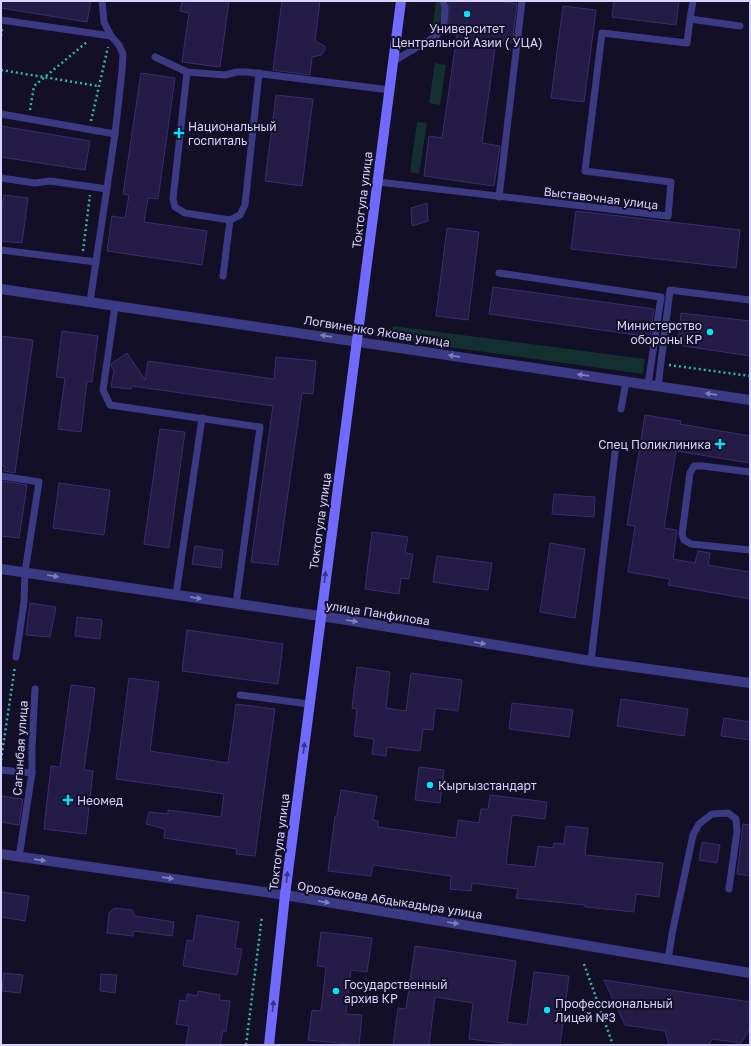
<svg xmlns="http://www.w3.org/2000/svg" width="751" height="1046" font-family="'Golos Text',sans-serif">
  <rect width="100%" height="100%" fill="#130f26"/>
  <g fill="#12302f">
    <path d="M436,1H439C445,13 441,22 432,31Z"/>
    <polygon points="435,63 446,65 440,105 429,103"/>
    <polygon points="417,122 427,123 419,174 410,172"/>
    <polygon points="393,326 645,359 643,374 391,339"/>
  </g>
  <g fill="#241b47" stroke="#3b2d73">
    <polygon points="1,1 91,1 87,22 1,8"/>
    <polygon points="182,1 229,1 220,67 182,62 189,13 180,11"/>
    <polygon points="282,1 320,1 315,41 325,46 325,50 321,55 312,57 310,75 273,70"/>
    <polygon points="449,1 498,1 517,4 512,43 496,41 482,143 500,146 494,186 424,176 429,136 442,138 457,35 445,34 449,25"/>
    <polygon points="614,1 679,1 676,25 612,17"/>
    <polygon points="563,6 596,10 584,102 551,98"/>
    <polygon points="141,73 175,78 158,199 148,198 144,222 207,231 202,265 107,251 112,216 125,218 129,195 123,194"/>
    <polygon points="276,95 313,99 302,186 265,181"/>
    <polygon points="1,126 90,141 85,170 1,157"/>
    <polygon points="4,195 28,198 22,243 1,241 1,214"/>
    <polygon points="427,203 428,221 412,226 411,208"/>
    <polygon points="576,211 740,230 736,268 571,249"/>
    <polygon points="447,228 479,232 468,320 436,316"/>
    <polygon points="493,287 654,309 650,337 489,314"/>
    <polygon points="681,313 750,321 750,356 678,345"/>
    <polygon points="62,331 98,336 92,382 87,381 81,432 58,429 65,378 56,377"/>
    <polygon points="1,336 33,340 15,473 4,471 5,466 1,466"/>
    <polygon points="127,353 145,380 148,361 274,379 276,357 316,361 313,394 302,393 278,565 251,562 273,406 132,386 131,389 111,387 114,370 111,366 112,363"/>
    <polygon points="645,415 681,421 680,424 750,436 750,463 676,451 664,528 677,530 673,559 695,563 698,551 710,553 708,565 750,572 750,599 668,585 670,579 628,572 635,526 627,525"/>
    <polygon points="160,429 185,432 169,548 144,544"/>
    <polygon points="2,481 27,485 19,538 1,536 1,490"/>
    <polygon points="59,483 110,490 104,535 53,528"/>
    <polygon points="554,494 595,497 594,517 552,514"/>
    <polygon points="372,532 408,537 405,553 413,554 409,579 401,578 399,594 365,589"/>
    <polygon points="550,543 585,549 575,618 540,612"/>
    <polygon points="195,546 223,550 221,568 192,564"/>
    <polygon points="437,556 492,563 488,590 433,582"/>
    <polygon points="30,603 56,607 50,637 26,635"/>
    <polygon points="77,617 102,620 100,639 75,636"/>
    <polygon points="187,630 283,644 278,684 182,671"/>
    <polygon points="357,667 390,672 386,708 406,711 411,673 462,680 458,711 435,708 433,730 423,729 420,751 387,747 386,756 372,754 374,739 354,736 357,709 352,708"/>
    <polygon points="129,678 159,682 150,751 228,763 236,704 275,709 255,856 236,854 237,849 164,838 165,829 146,824 149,812 168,814 168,810 221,817 224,794 116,779"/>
    <polygon points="71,685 95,688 84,770 93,771 86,834 44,829 51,766 60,767"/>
    <polygon points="621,699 688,709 684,736 617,726"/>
    <polygon points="512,703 573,710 569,737 509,729"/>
    <polygon points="724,718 750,722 750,740 721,736"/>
    <polygon points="419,767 444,770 440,803 415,800"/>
    <polygon points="341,790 377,796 373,820 378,821 378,827 456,838 458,820 479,823 481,809 488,809 490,795 547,802 545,819 512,815 506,864 535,867 538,846 553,848 554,843 564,844 566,826 588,828 585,855 663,863 659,897 636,894 634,912 585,907 585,905 516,898 518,889 472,883 471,891 450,889 451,876 373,865 371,876 328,871 335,816 337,816"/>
    <polygon points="1,796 23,799 19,825 1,822"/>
    <polygon points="743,824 750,825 750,876 737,874"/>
    <polygon points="702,842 720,845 717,863 699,860"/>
    <polygon points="1,892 29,896 25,921 1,917"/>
    <polygon points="114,908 132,910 135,916 174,922 172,936 134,931 133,936 107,933 109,913"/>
    <polygon points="197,915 239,922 235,948 242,949 237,975 183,966 187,940 193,941"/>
    <polygon points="321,932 372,938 367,972 351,970 346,1014 362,1015 359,1045 308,1040 312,1010 321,1011 326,967 317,966"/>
    <polygon points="415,946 516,961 507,1022 527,1025 534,972 569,976 560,1045 519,1045 469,1039 473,1003 435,997 429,1045 393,1045 398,1008 406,1009"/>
    <polygon points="4,973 23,975 20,993 2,991"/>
    <polygon points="101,974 117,975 115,993 100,991"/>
    <polygon points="604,980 750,1002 750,1029 741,1043 712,1039 709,1045 669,1045 665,1031 625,1025"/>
    <polygon points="198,991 220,995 219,1000 230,1001 226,1032 223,1031 220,1045 186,1045 189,1026 176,1024 180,1000 186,1001 187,994 197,996"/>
  </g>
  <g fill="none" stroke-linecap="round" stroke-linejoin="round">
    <g stroke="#2fb8b0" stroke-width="2.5" stroke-dasharray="2 3" stroke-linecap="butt">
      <polyline points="1,36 2,29"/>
      <polyline points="1,70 98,86"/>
      <polyline points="30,110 34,86 87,42"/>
      <polyline points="91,121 108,47"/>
      <polyline points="83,251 90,195"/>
      <polyline points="669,365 750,376"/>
      <polyline points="1,760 15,666"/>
      <polyline points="584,964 613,1045"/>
      <polyline points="246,1045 262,916"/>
    </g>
    <g stroke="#3d3a85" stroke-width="7">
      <polyline points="693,1 690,19 740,26"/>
      <polyline points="1,20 111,36"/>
      <polyline points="155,57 187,72 225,75 237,72 247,72 390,90"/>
      <polyline points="394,61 436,36 444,25 445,7 443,1"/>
      <polyline points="187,72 173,199 175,207 185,213 230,220 240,215 245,205 259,73"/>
      <polyline points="1,114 115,134"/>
      <polyline points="1,178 35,183 50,181 107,189"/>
      <polyline points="378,182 668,216 671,182 585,171 602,33 687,43 690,19"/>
      <polyline points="499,197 522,1"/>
      <polyline points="1,250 96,262"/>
      <polyline points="499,273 661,297 648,385"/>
      <polyline points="223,276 230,220"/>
      <polyline points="90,302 115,134 122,71 123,54 119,45 111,36 104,22 102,1"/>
      <polyline points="115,306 103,390 110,405 260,427 236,604"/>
      <polyline points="658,386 670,290 750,300"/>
      <polyline points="621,409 626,382"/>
      <polyline points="750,472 703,466 694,466 690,473 682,534 684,540 691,544 750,550"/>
      <polyline points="1,476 39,482 25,572 24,602 16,657"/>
      <polyline points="176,595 202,418"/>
      <polyline points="591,661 616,444"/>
      <polyline points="240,695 309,704"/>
      <polyline points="1,770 32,773"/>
      <polyline points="19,857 32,773 32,747 35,689"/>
      <polyline points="668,960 672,934 693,835 699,824 712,814 728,813 736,819 737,831 729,889"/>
    </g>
    <polyline stroke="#3d3a85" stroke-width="10" points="1,854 285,895 750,973"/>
    <g stroke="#3d3a85" stroke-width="10">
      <polyline points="1,289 750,400"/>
      <polyline points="1,569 347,620 591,661 750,683"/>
    </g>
    <polyline stroke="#6f6bff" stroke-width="10" points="269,1045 285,895 401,1"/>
  </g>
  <defs><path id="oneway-solid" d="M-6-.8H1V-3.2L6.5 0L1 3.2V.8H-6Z"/></defs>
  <g fill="#837fbc">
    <use href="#oneway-solid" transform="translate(326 336) rotate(-172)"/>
    <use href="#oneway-solid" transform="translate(454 356) rotate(-172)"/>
    <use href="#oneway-solid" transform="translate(583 375) rotate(-172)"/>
    <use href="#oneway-solid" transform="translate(711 394) rotate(-172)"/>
    <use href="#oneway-solid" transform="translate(53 576) rotate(9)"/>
    <use href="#oneway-solid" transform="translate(196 598) rotate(9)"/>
    <use href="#oneway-solid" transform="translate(352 621) rotate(9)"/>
    <use href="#oneway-solid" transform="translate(480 643) rotate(10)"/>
    <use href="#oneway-solid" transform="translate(40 860) rotate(8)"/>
    <use href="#oneway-solid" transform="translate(168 878) rotate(8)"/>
    <use href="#oneway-solid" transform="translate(324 902) rotate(9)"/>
    <use href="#oneway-solid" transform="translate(453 923) rotate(9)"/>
  </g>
  <g fill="#38347d">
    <use href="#oneway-solid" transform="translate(325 577) rotate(-82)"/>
    <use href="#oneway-solid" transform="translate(304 748) rotate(-83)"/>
    <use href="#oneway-solid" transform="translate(287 877) rotate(-83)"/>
    <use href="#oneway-solid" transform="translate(273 1006) rotate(-84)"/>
  </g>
  <g fill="#00e5ff" stroke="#130f26" stroke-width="1.5">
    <circle cx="467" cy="14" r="4"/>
    <path d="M177 127h4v4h4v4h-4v4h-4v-4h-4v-4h4z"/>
    <circle cx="710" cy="332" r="4"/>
    <path d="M718 438h4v4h4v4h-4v4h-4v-4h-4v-4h4z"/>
    <circle cx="430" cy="785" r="4"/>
    <path d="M66 794h4v4h4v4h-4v4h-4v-4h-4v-4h4z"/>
    <circle cx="336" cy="991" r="4"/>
    <circle cx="547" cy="1010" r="4"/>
  </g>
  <g text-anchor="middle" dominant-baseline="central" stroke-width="4" stroke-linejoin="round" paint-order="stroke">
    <g font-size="12" fill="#d9d4ff" stroke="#130f26" text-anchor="start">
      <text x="467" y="28" text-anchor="middle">Университет<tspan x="467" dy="14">Центральной Азии ( УЦА)</tspan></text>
      <text x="188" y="126">Национальный<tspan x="188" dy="14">госпиталь</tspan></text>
      <text x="702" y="325" text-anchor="end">Министерство<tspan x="702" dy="14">обороны КР</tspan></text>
      <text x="711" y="444" text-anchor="end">Спец Поликлиника</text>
      <text x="438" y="785">Кыргызстандарт</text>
      <text x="77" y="800">Неомед</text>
      <text x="344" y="984">Государственный<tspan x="344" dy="14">архив КР</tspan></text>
      <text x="555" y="1003">Профессиональный<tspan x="555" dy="14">Лицей №3</tspan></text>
    </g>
    <g font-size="12" fill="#d9d4ff" stroke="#130f26">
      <text transform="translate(601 198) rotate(7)">Выставочная улица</text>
      <text transform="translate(362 200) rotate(-83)">Токтогула улица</text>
      <text transform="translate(377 331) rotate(9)">Логвиненко Якова улица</text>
      <text transform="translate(320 521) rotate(-82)">Токтогула улица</text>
      <text transform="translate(378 613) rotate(9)">улица Панфилова</text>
      <text transform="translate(20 748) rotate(-86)">Сагынбая улица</text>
      <text transform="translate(279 842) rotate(-83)">Токтогула улица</text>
      <text transform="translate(390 900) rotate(9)">Орозбекова Абдыкадыра улица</text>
    </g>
  </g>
  <rect width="751" height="1046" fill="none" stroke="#d9d4ff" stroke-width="4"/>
</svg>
